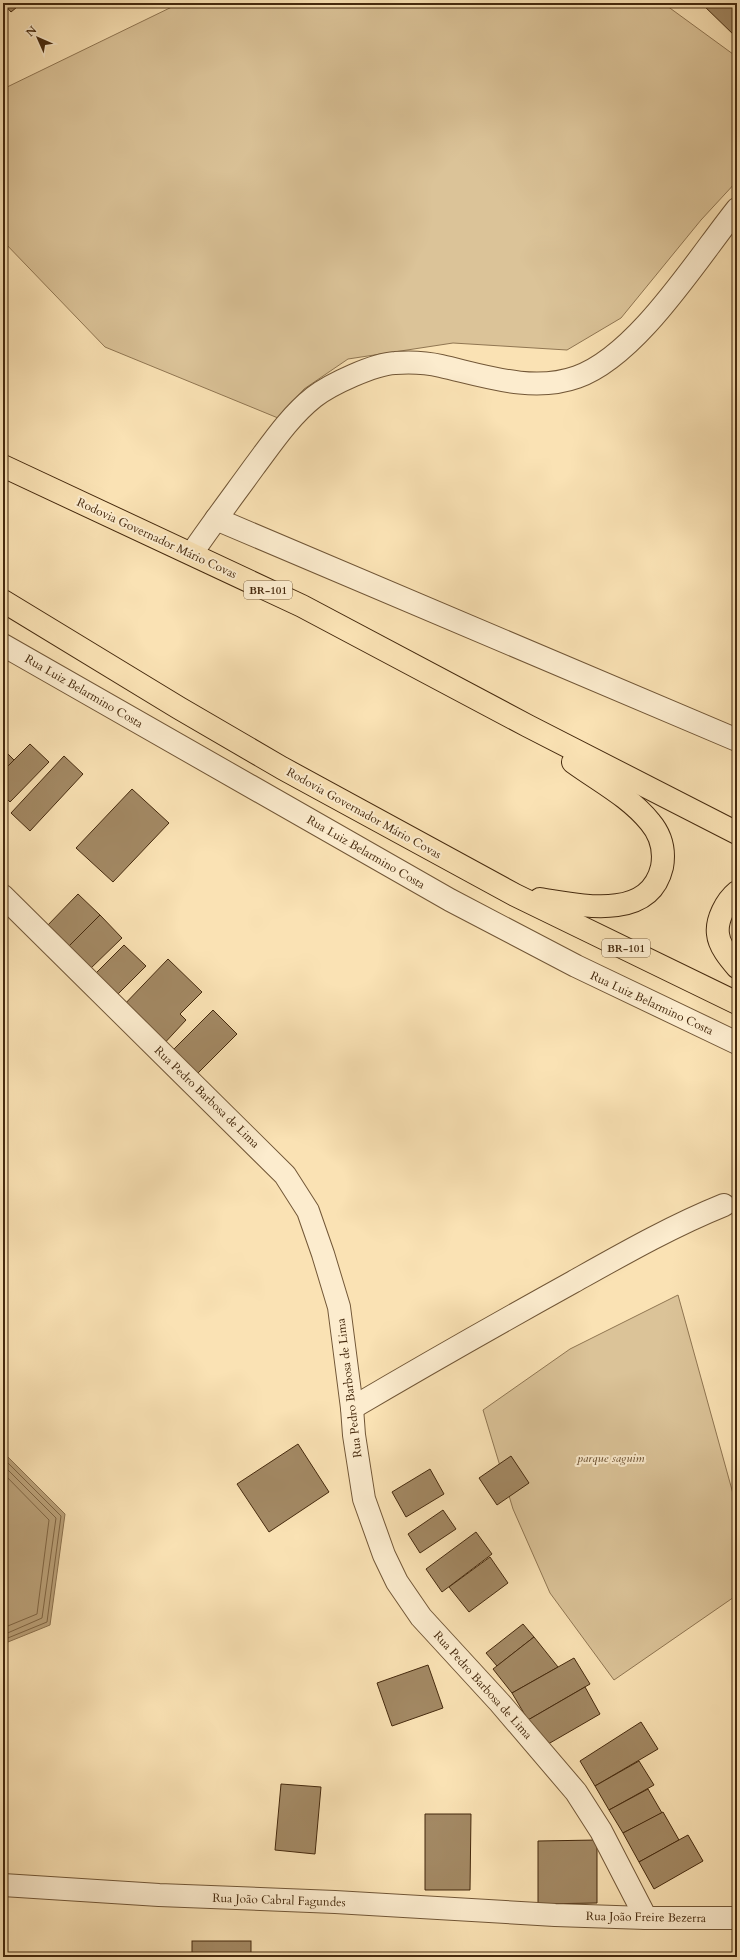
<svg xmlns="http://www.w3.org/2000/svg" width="740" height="1960" font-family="Cardo,serif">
  <rect width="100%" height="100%" fill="#fae2b4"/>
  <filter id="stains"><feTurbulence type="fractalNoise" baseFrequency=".005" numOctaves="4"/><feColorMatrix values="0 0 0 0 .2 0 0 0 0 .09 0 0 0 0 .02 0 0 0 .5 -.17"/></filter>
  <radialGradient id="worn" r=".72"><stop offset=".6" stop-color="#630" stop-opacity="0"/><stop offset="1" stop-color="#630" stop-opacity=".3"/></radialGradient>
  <g fill="#dbc398" stroke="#907652">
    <polygon points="180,3 663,3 737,57 737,181 701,220 621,318 567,350 453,343 348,359 304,389 278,418 105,347 3,241 3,89"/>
    <polygon points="678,1295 737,1508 737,1595 614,1680 550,1593 513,1509 483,1410 570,1349"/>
  </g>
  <polygon fill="#bca37b" stroke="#8c724f" points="3,1452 65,1514 50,1625 3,1644"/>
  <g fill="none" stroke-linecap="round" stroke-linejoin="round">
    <g stroke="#806644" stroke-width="1">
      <polyline points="3,1458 61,1516 47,1622 3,1640"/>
      <polyline points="3,1465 56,1518 42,1618 3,1635"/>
      <polyline points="3,1473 49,1520 37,1614 3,1628"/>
    </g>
  </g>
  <g fill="#a38964" stroke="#45290d">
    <polygon points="3,3 22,3 11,12"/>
    <polygon points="701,3 737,3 737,38"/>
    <polygon points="30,744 49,762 10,802 3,795 3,771"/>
    <polygon points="3,749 14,760 3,771"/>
    <polygon points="64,756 83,774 30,831 11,813"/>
    <polygon points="132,789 169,823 113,882 76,848"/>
    <polygon points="78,894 100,915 67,948 46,927"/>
    <polygon points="100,915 122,938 89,970 67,948"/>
    <polygon points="124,945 146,966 112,1000 90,979"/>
    <polygon points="168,959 202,992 180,1014 186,1020 160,1048 120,1009"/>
    <polygon points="213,1010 237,1034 194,1077 170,1053"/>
    <polygon points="298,1444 329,1492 269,1532 237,1484"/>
    <polygon points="511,1456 529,1483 497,1505 479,1478"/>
    <polygon points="430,1469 444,1494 406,1517 392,1492"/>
    <polygon points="443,1510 456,1529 420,1553 408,1534"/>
    <polygon points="476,1532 492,1554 442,1592 426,1569"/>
    <polygon points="490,1557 508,1583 469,1612 449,1587"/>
    <polygon points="523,1624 534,1637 497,1666 486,1653"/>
    <polygon points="534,1637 558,1667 512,1693 493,1669"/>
    <polygon points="574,1658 590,1684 528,1720 512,1693"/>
    <polygon points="428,1665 443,1708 392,1726 377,1683"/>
    <polygon points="585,1687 600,1714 543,1747 528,1720"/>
    <polygon points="641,1722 658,1749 595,1786 580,1761"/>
    <polygon points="639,1761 654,1785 609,1810 595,1786"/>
    <polygon points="281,1784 321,1787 315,1854 275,1850"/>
    <polygon points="648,1789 662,1813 623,1833 609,1810"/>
    <polygon points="663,1812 679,1840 639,1862 623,1833"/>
    <polygon points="425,1814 471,1814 470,1890 425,1890"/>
    <polygon points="688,1835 703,1861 654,1889 639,1862"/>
    <polygon points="597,1840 597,1903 538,1904 538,1841"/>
    <rect x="192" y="1941" width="59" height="16"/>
    <polygon points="372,1955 404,1956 403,1957 372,1957"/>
  </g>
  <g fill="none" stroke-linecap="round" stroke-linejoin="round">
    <g stroke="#725737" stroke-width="24">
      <g id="street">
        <polyline points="216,519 737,740"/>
        <path d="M192,553C212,524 233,496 254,467C272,443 290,416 314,397C331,384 374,364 395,363C409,362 428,363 441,366C485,376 533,393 577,377C637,356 697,259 737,209"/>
        <polyline points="3,645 450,900 576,966 737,1043"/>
        <polyline points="3,896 285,1175 308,1211 323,1254 339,1307 352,1408 354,1435 364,1499 384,1555 397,1582 421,1617 500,1703 576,1792 601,1831 646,1918"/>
        <path d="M352,1408C425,1365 499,1323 573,1282C623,1254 672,1226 724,1205"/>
        <polyline points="3,1885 159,1895 335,1902 555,1915 646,1918 737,1918"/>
      </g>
    </g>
    <g stroke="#45290d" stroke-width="24">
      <g id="highway">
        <polyline points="3,466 302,606 528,726 737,833"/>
        <polyline points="3,601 179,708 282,768 515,895 737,1003"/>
        <path d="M737,892C726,901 716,920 718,934C719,946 730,959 737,967"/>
        <path d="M540,899C579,905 649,922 662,867C665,850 661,835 650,822C630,797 599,781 573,762"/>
      </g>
    </g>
    <use href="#street" stroke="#fcecce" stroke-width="22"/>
    <use href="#highway" stroke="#fae2b4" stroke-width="22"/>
  </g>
  <g text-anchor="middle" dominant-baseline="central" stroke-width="4" stroke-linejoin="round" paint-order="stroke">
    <g fill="#fcecce" stroke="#7c6447" stroke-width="1">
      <rect x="244" y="581" width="48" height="18" rx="3"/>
      <rect x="602" y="939" width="48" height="18" rx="3"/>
    </g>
    <g font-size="11" font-weight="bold" fill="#45290d">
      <text x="268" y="590">BR-101</text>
      <text x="626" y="948">BR-101</text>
    </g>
    <g font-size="12" fill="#45290d" stroke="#fcecce">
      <text transform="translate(157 538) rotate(25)">Rodovia Governador Mário Covas</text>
      <text transform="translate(84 691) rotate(30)">Rua Luiz Belarmino Costa</text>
      <text transform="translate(364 813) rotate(29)">Rodovia Governador Mário Covas</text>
      <text transform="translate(366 852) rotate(30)">Rua Luiz Belarmino Costa</text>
      <text transform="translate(652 1003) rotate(25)">Rua Luiz Belarmino Costa</text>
      <text transform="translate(207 1097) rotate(44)">Rua Pedro Barbosa de Lima</text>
      <text transform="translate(349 1388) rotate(-97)">Rua Pedro Barbosa de Lima</text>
      <text transform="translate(483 1685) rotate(48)">Rua Pedro Barbosa de Lima</text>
      <text transform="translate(279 1900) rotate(2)">Rua João Cabral Fagundes</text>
      <text transform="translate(646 1917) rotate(1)">Rua João Freire Bezerra</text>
    </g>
    <g font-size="12" font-style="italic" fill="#634829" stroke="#fcecce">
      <text x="611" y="1458">parque saguim</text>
    </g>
  </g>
  <rect width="740" height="1960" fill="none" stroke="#fae2b4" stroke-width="16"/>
  <rect x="4" y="4" width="732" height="1952" fill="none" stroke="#45290d" stroke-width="2"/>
  <rect x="8" y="8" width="724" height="1944" fill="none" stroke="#45290d"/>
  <g transform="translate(38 38) rotate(315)" stroke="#fcecce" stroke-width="3" paint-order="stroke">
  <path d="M0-3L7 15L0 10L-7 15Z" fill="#45290d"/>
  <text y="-6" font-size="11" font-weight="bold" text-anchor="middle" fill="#45290d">N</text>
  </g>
  <rect width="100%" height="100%" filter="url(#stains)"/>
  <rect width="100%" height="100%" fill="url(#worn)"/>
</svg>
